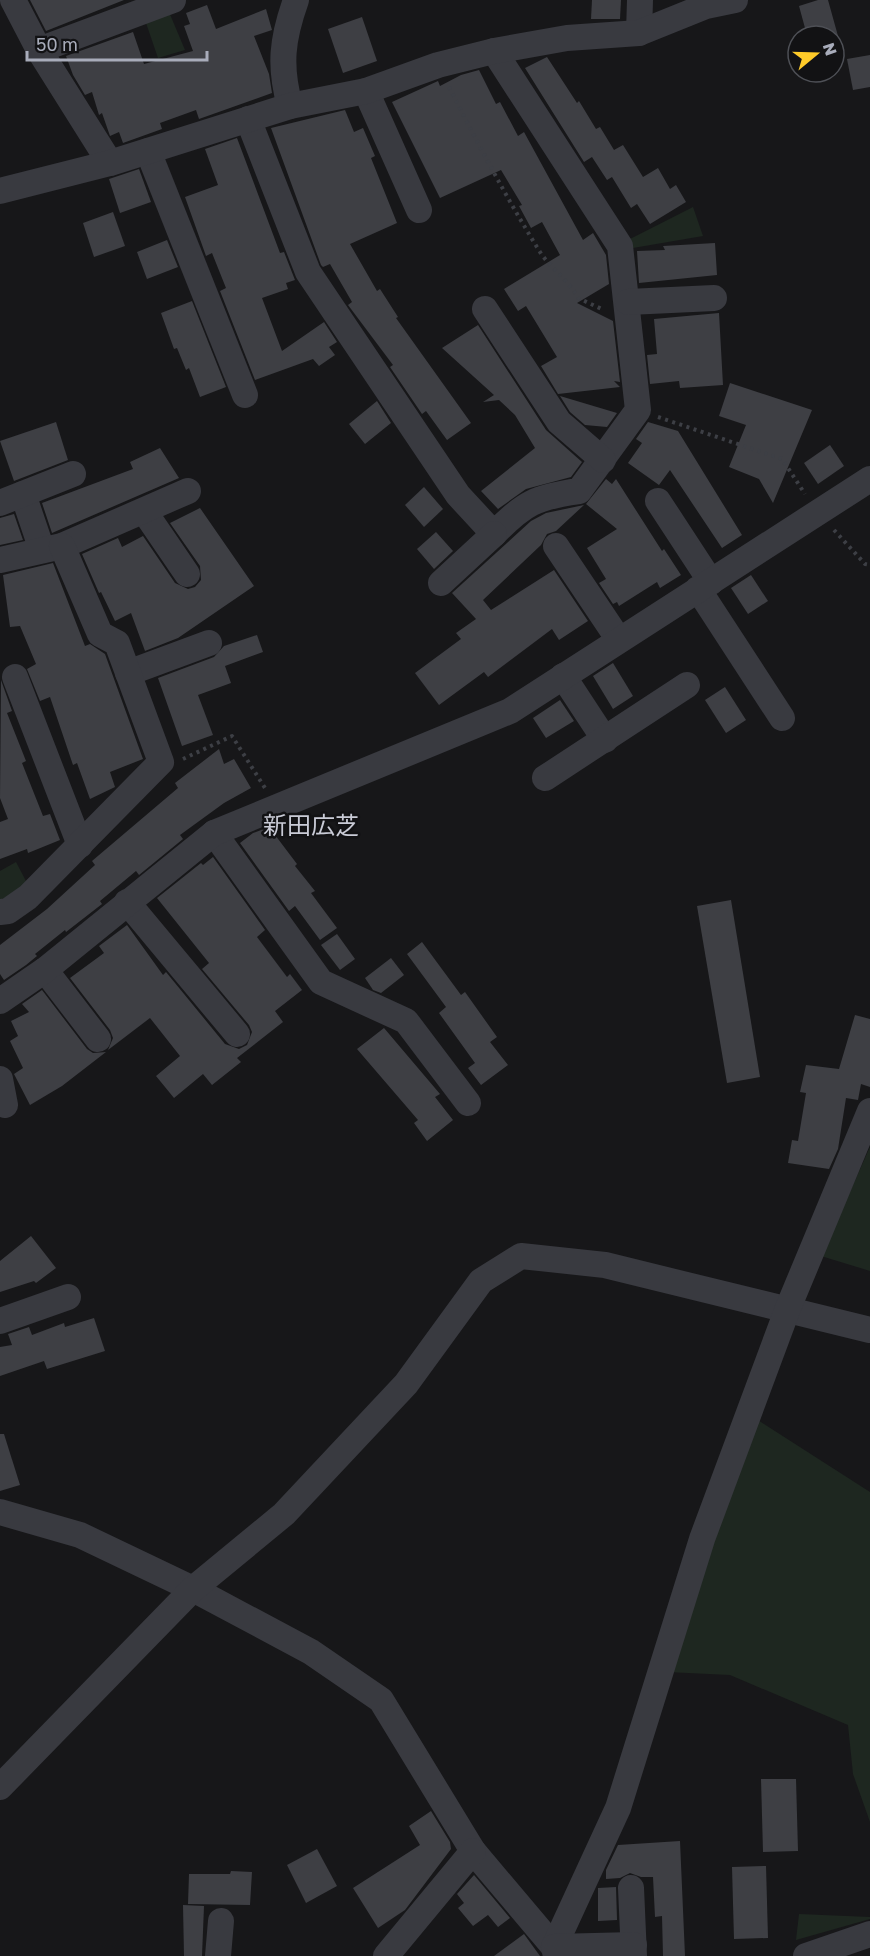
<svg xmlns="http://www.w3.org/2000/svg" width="870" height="1956" font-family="'Golos Text','Noto Sans JP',sans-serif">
  <rect width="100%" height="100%" fill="#171719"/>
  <g fill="#1e2720">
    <polygon points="169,12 185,50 158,58 145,20"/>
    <polygon points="693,207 703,236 633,248 630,239"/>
    <polygon points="16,862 27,883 12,895 0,900 0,871"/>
    <polygon points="870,1147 870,1271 821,1256"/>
    <polygon points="756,1419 870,1492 870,1822 853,1774 848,1725 730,1675 667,1672"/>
    <polygon points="799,1914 870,1917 870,1919 796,1940"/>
  </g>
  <g fill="#3e3f44">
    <polygon points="30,0 124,0 46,31"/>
    <polygon points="592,0 621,0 620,19 591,19"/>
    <polygon points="818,0 828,0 838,36 814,36 811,26 805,28 799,6"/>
    <polygon points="207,5 216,29 266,9 272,30 254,36 269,74 272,93 199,119 196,110 160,123 162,129 123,143 119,132 110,136 102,113 99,115 92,92 85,95 73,75 66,56 133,32 144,64 193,51 184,26 190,24 186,13"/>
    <polygon points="362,17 377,61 343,73 328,29"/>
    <polygon points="870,55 870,87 853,90 847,59"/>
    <polygon points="547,57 577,103 579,101 596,129 600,127 614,150 623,145 643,177 658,168 670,189 676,185 686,202 650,224 637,204 631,208 612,177 607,180 592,157 584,162 525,68"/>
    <polygon points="479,70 496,104 500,102 518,136 524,132 583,240 593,233 606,255 609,284 577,303 613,321 620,382 614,381 620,387 558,394 541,366 557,357 526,306 518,311 504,289 560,255 542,222 531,228 519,206 522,205 501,170 440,198 392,102 438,81 440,86 461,75"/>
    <polygon points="345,110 354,132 363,128 375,156 371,158 397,223 350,244 377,291 380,289 398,317 396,318 471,423 447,440 426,411 422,414 390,367 393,365 348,305 352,302 330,264 323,267 321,265 271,128"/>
    <polygon points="237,138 280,253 284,252 295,280 286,283 288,289 262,298 282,351 324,322 337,342 329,347 335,355 319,366 313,359 255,380 220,291 226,288 212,253 206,256 185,197 218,185 205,149"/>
    <polygon points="139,169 151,202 120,213 109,179"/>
    <polygon points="113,212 125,246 94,257 83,223"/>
    <polygon points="167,240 178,267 147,279 137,252"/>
    <polygon points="715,243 717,275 639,283 637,251 665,250 663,246"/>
    <polygon points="192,301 226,387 200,397 189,368 186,370 177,348 174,349 161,313"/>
    <polygon points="719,313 723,385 680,388 679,381 650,384 647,355 657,354 654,319"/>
    <polygon points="478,325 546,430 582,462 571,477 526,489 498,509 481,491 535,448 515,415 499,400 483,402 494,395 442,348"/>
    <polygon points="730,383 812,410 773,503 759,479 729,467 746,425 719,416"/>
    <polygon points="560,396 617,413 607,427 585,425 570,412"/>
    <polygon points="377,401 391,423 365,444 349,424"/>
    <polygon points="56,422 68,460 14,481 0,441"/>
    <polygon points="648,422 678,431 742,535 722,548 670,470 659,485 628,463 642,443 636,439"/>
    <polygon points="830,445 844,466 818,484 804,463"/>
    <polygon points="160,448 179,478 52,533 42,503 133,469 130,462"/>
    <polygon points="606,479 612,484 616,479 662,551 664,549 681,575 660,588 657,582 619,606 617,602 613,604 599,583 606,579 587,548 617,529 586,504"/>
    <polygon points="424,487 443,509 424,527 405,505"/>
    <polygon points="584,505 556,531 547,534 541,545 483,600 491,610 554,570 588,621 559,640 552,629 488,677 484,672 439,705 415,673 461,639 456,633 476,619 452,593 531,521 546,513"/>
    <polygon points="200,508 254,586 178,638 145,651 131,613 115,621 101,592 99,593 82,554 118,538 122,547 143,536 175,583 188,589 195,587 201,580 200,566 170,523"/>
    <polygon points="14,514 23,540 0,545 0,518"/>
    <polygon points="436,532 453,551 434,569 417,549"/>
    <polygon points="53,563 85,646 90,644 105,654 143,759 110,772 115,787 90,799 77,763 73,765 50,697 40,701 27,669 36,664 20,626 10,627 3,575"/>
    <polygon points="751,575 768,601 748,614 731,588"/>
    <polygon points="257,635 263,652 225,666 231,683 198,695 213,735 182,746 158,678 214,657 224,646"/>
    <polygon points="613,663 633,696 613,709 593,676"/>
    <polygon points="1,680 12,711 7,713 26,761 22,763 43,816 50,814 60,840 28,853 27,849 0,859 0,822 8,819 0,798"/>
    <polygon points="725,687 746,720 726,733 705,700"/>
    <polygon points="560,700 574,721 546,738 533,718"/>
    <polygon points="219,749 224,764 234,759 251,788 224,803 180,835 183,839 139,875 136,871 100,901 102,904 66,932 65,930 35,954 37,956 26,965 4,980 0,974 0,945 47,909 95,865 92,861 178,788 175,783"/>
    <polygon points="269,827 297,864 295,866 315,891 311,893 337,928 320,940 295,906 289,911 240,843 253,833"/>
    <polygon points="213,857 265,930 257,937 287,977 290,974 302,990 275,1011 283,1022 237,1058 241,1062 212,1085 203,1074 174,1098 156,1076 180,1056 150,1018 108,1050 113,1038 110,1030 70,978 104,953 99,946 127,925 163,975 166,972 225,1044 239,1049 247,1045 252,1032 249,1025 202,969 209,963 157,898 201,863 203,865"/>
    <polygon points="731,900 760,1077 727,1083 697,906"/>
    <polygon points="337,934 355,959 340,970 321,945"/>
    <polygon points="422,942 461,995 465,992 497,1037 490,1042 508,1065 481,1085 468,1068 475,1063 439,1013 446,1007 407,954"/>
    <polygon points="391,958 404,975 381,993 373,990 365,978"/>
    <polygon points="42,990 87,1049 93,1053 106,1052 62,1086 30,1105 14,1074 23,1068 10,1041 18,1036 11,1021 29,1012 22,1004"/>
    <polygon points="855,1015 870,1019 870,1087 861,1084 858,1100 846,1098 838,1149 829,1169 788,1163 792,1140 798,1141 806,1093 800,1092 806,1065 839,1069"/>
    <polygon points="384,1028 440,1094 435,1097 453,1120 427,1141 414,1123 418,1120 357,1049"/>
    <polygon points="31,1236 56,1268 36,1283 34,1281 0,1292 0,1261"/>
    <polygon points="94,1318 105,1351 47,1369 44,1361 0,1376 0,1347 12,1345 8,1334 29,1327 32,1335 64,1323 65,1327"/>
    <polygon points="0,1434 4,1434 20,1485 0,1491"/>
    <polygon points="761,1779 796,1779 798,1851 763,1852"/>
    <polygon points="431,1811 450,1842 451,1849 405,1910 378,1928 353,1888 420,1845 409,1826"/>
    <polygon points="680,1841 685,1956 663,1956 662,1916 655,1917 653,1877 641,1877 630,1873 620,1878 606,1879 606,1870 618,1845"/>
    <polygon points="317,1849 337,1886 306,1903 287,1865"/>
    <polygon points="766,1866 768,1938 734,1939 732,1867"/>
    <polygon points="231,1871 252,1872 250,1905 188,1904 189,1874 230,1874"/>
    <polygon points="474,1875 510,1918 498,1927 488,1915 473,1926 458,1908 464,1903 457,1894"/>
    <polygon points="616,1887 617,1920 598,1921 598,1888"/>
    <polygon points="183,1905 204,1906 202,1956 184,1956"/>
    <polygon points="524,1934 540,1956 494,1956"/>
  </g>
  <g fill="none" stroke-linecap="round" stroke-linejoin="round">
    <g stroke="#3d3f45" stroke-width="4" stroke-dasharray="3 4.5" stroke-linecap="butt">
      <path d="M449,87C478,144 507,199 540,252C551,269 569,280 578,298L604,310"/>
      <polyline points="658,417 782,459 805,494"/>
      <polyline points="834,530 865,564 870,565"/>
      <polyline points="183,759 232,736 265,788"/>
    </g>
    <g stroke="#393a40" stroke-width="26">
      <polyline points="13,0 39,50"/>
      <polyline points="639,33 640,0"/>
      <polyline points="366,91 419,210"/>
      <path d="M290,106C279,66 282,39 296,0"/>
      <path d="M248,119L308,272L458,495L494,534C524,503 536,497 579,491L638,410L620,246L494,51"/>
      <polyline points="148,151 245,395"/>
      <polyline points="110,163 39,50 173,0"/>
      <polyline points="0,191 110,163 290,106 366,91 438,65 494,51 567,38 639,33 706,6 735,0"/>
      <polyline points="628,302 714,298"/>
      <polyline points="485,309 559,422 603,460"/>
      <polyline points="23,494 42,550"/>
      <polyline points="658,501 711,582"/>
      <polyline points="0,503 73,474"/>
      <polyline points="144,511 187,574"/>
      <polyline points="556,546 619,640"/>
      <polyline points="0,560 62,546 188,491"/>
      <polyline points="441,583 494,534"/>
      <polyline points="698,589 782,718"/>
      <polyline points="128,673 209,643"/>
      <polyline points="563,676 605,740"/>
      <polyline points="15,677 80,845"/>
      <polyline points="545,778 687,685"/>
      <polyline points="214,833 321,982 406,1021 468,1103"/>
      <polyline points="127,902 237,1034"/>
      <polyline points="0,912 8,911 28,897 161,762 117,643 100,634 62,546"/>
      <polyline points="45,970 98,1039"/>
      <polyline points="0,1001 45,970 214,833 510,711 870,479"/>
      <polyline points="0,1079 5,1105"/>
      <polyline points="0,1321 68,1297"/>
      <polyline points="0,1512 80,1535 193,1589 311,1652 381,1700 473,1851 554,1947 556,1956"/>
      <polyline points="0,1787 193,1589 284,1514 406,1384 481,1281 521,1256 605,1265 870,1330"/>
      <polyline points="631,1888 634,1956"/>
      <polyline points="554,1947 618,1808 702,1539 788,1308 870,1111"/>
      <polyline points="554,1947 634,1945"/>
      <polyline points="218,1956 221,1921"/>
      <polyline points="386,1956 473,1851"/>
      <polyline points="806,1956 870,1934"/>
    </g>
  </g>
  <g text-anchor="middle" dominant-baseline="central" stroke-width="5" stroke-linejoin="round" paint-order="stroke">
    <g font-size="24" fill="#c9cbd6" stroke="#121214">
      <text x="311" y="824">新田広芝</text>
    </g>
  </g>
  <g transform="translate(816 54) rotate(71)"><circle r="28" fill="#121214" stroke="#4e5056" stroke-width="1.5"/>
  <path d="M0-4.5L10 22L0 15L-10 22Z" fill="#ffcb29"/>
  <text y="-9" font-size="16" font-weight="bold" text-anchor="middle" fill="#a8acba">N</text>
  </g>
  <path d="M27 51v9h180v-9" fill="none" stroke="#a8acba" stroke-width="3"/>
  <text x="36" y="51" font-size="18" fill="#a8acba" stroke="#121214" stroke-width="4.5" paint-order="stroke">50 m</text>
</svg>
